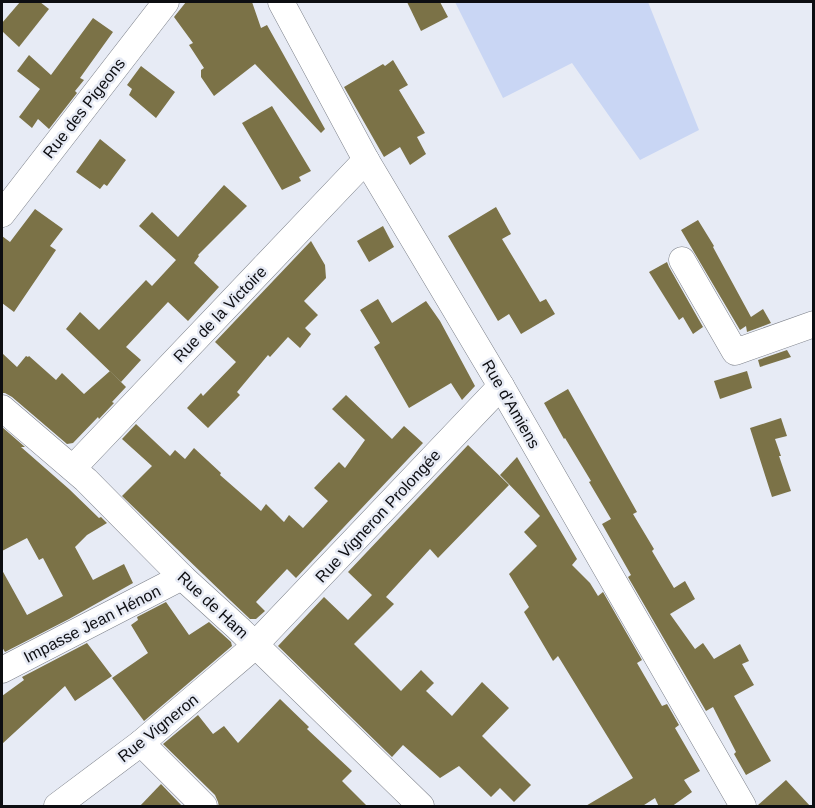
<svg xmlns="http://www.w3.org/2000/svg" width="815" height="808" font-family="Arial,sans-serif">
  <rect width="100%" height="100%" fill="#e7ebf5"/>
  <polygon fill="#c9d6f4" points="455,2 648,2 699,130 640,160 572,63 503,98"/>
  <g fill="#7b7247">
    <polygon points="20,2 40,2 49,9 19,47 2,31 2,23"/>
    <polygon points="186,2 252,2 261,28 267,25 325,129 321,133 255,64 214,96 201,77 201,70 204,68 189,45 193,43 174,17"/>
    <polygon points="407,2 440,2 448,17 421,31"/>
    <polygon points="93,18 113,32 80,78 84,80 75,91 77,93 49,129 38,119 32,128 19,117 40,89 17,71 29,55 51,75"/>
    <polygon points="393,60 408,85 399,90 425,133 417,137 426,154 410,165 400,147 384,157 344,87 383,64 385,66"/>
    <polygon points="141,66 175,92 156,118 129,95 132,89 127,85"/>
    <polygon points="272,106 311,171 299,177 301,181 282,190 242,123"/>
    <polygon points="100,139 126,160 107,186 104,184 100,189 76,172"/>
    <polygon points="224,185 247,206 198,255 199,256 194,263 219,287 188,321 168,302 126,347 141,360 121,382 66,329 80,312 99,330 146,280 152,286 176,260 139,226 152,212 178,237"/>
    <polygon points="496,207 511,234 502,239 540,302 546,299 555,314 521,334 509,314 498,321 448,236"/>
    <polygon points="35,209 63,229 50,246 56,250 14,312 2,303 2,236 10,242"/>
    <polygon points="698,220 714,246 713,247 751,317 763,309 771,323 747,332 746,326 740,330 681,230"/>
    <polygon points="383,226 394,247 369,262 357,241"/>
    <polygon points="311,241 325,265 326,278 304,301 318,315 305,328 311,334 300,348 288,337 270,357 268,355 237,392 240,395 208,428 187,408 201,393 203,396 236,362 215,342"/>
    <polygon points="667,262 669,267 703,327 693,334 683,317 679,320 649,272"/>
    <polygon points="378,299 392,323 426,301 440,321 475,386 462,400 451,383 409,408 374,347 380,343 360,310"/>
    <polygon points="787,350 791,357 760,367 758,360"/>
    <polygon points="2,353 17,367 26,356 28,357 29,356 56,380 62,373 84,394 110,371 126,387 112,402 114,403 99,419 98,417 73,443 67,444 12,397 5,393 2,393"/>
    <polygon points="747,371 752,388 720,399 714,381"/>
    <polygon points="568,389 637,512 633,514 654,549 652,551 674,588 685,581 695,599 670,614 695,649 703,643 714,659 740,644 749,661 742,664 754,685 734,696 771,761 746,775 734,754 736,752 713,707 706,711 628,577 631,575 602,524 611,519 589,482 591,481 565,438 564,439 544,403"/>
    <polygon points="346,395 392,439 404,426 423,443 296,578 287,569 256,602 265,611 256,619 250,619 231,601 122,496 152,466 122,439 136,424 170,456 175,450 185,459 194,448 221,473 220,475 261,511 266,504 284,522 289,515 303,528 328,501 314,488 339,462 345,468 365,440 332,409"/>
    <polygon points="781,418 787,436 775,439 781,456 779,456 791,491 772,497 750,428"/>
    <polygon points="2,427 25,447 21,447 69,489 99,518 101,517 107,523 87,535 75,547 93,580 124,564 133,583 69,619 5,652 2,647 2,570 27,615 63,596 43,558 39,560 27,538 2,551"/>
    <polygon points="468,445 509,485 438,558 430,549 386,597 394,604 354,644 401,691 421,670 434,683 426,691 452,716 482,682 509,708 482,736 531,785 514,802 500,788 491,797 459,766 440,778 403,745 392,757 278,646 324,597 348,620 372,595 348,572"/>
    <polygon points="517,457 577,559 572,565 590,583 598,596 603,592 642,660 637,663 662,706 667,704 679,725 675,728 700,771 684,780 692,792 671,807 659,807 655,798 641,807 584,807 633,778 558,656 553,661 524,612 529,607 509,574 537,546 524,532 540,516 500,475"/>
    <polygon points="166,602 189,635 209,622 231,642 232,646 144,721 112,678 148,653 131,625 138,620 137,617"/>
    <polygon points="87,643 112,676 75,701 65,686 2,744 2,696 24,680 22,677"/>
    <polygon points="280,699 309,727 307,729 352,771 342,781 368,807 219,807 218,802 215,795 163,744 198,715 213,734 224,726 238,743"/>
    <polygon points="786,780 811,807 758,807 758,805"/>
    <polygon points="161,784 183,807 139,807"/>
  </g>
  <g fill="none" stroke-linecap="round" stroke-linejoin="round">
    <g stroke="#7d818a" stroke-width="27">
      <g id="street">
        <polyline points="281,2 366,160 501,386 743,806"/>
        <polyline points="2,214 166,2"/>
        <polyline points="682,260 735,352 814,324"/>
        <polyline points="2,408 86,480 182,577 238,628 421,806"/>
        <polyline points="73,468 366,160"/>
        <polyline points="2,670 182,577"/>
        <polyline points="141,743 204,806"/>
        <polyline points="57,806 141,743 248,652 501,386"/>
      </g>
    </g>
    <use href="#street" stroke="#fff" stroke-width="26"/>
  </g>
  <g text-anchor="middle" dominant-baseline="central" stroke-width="5" stroke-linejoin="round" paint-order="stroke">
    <g font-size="16" fill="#0d0e12" stroke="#e7ebf5">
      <text transform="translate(84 108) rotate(-52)">Rue des Pigeons</text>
      <text transform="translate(220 314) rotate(-46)">Rue de la Victoire</text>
      <text transform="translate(511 404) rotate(60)">Rue d'Amiens</text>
      <text transform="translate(378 516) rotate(-47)">Rue Vigneron Prolongée</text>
      <text transform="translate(213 605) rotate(43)">Rue de Ham</text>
      <text transform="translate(92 624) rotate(-27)">Impasse Jean Hénon</text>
      <text transform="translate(158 728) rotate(-39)">Rue Vigneron</text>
    </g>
  </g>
  <rect width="815" height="808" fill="none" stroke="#0d0e12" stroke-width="6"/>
</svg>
